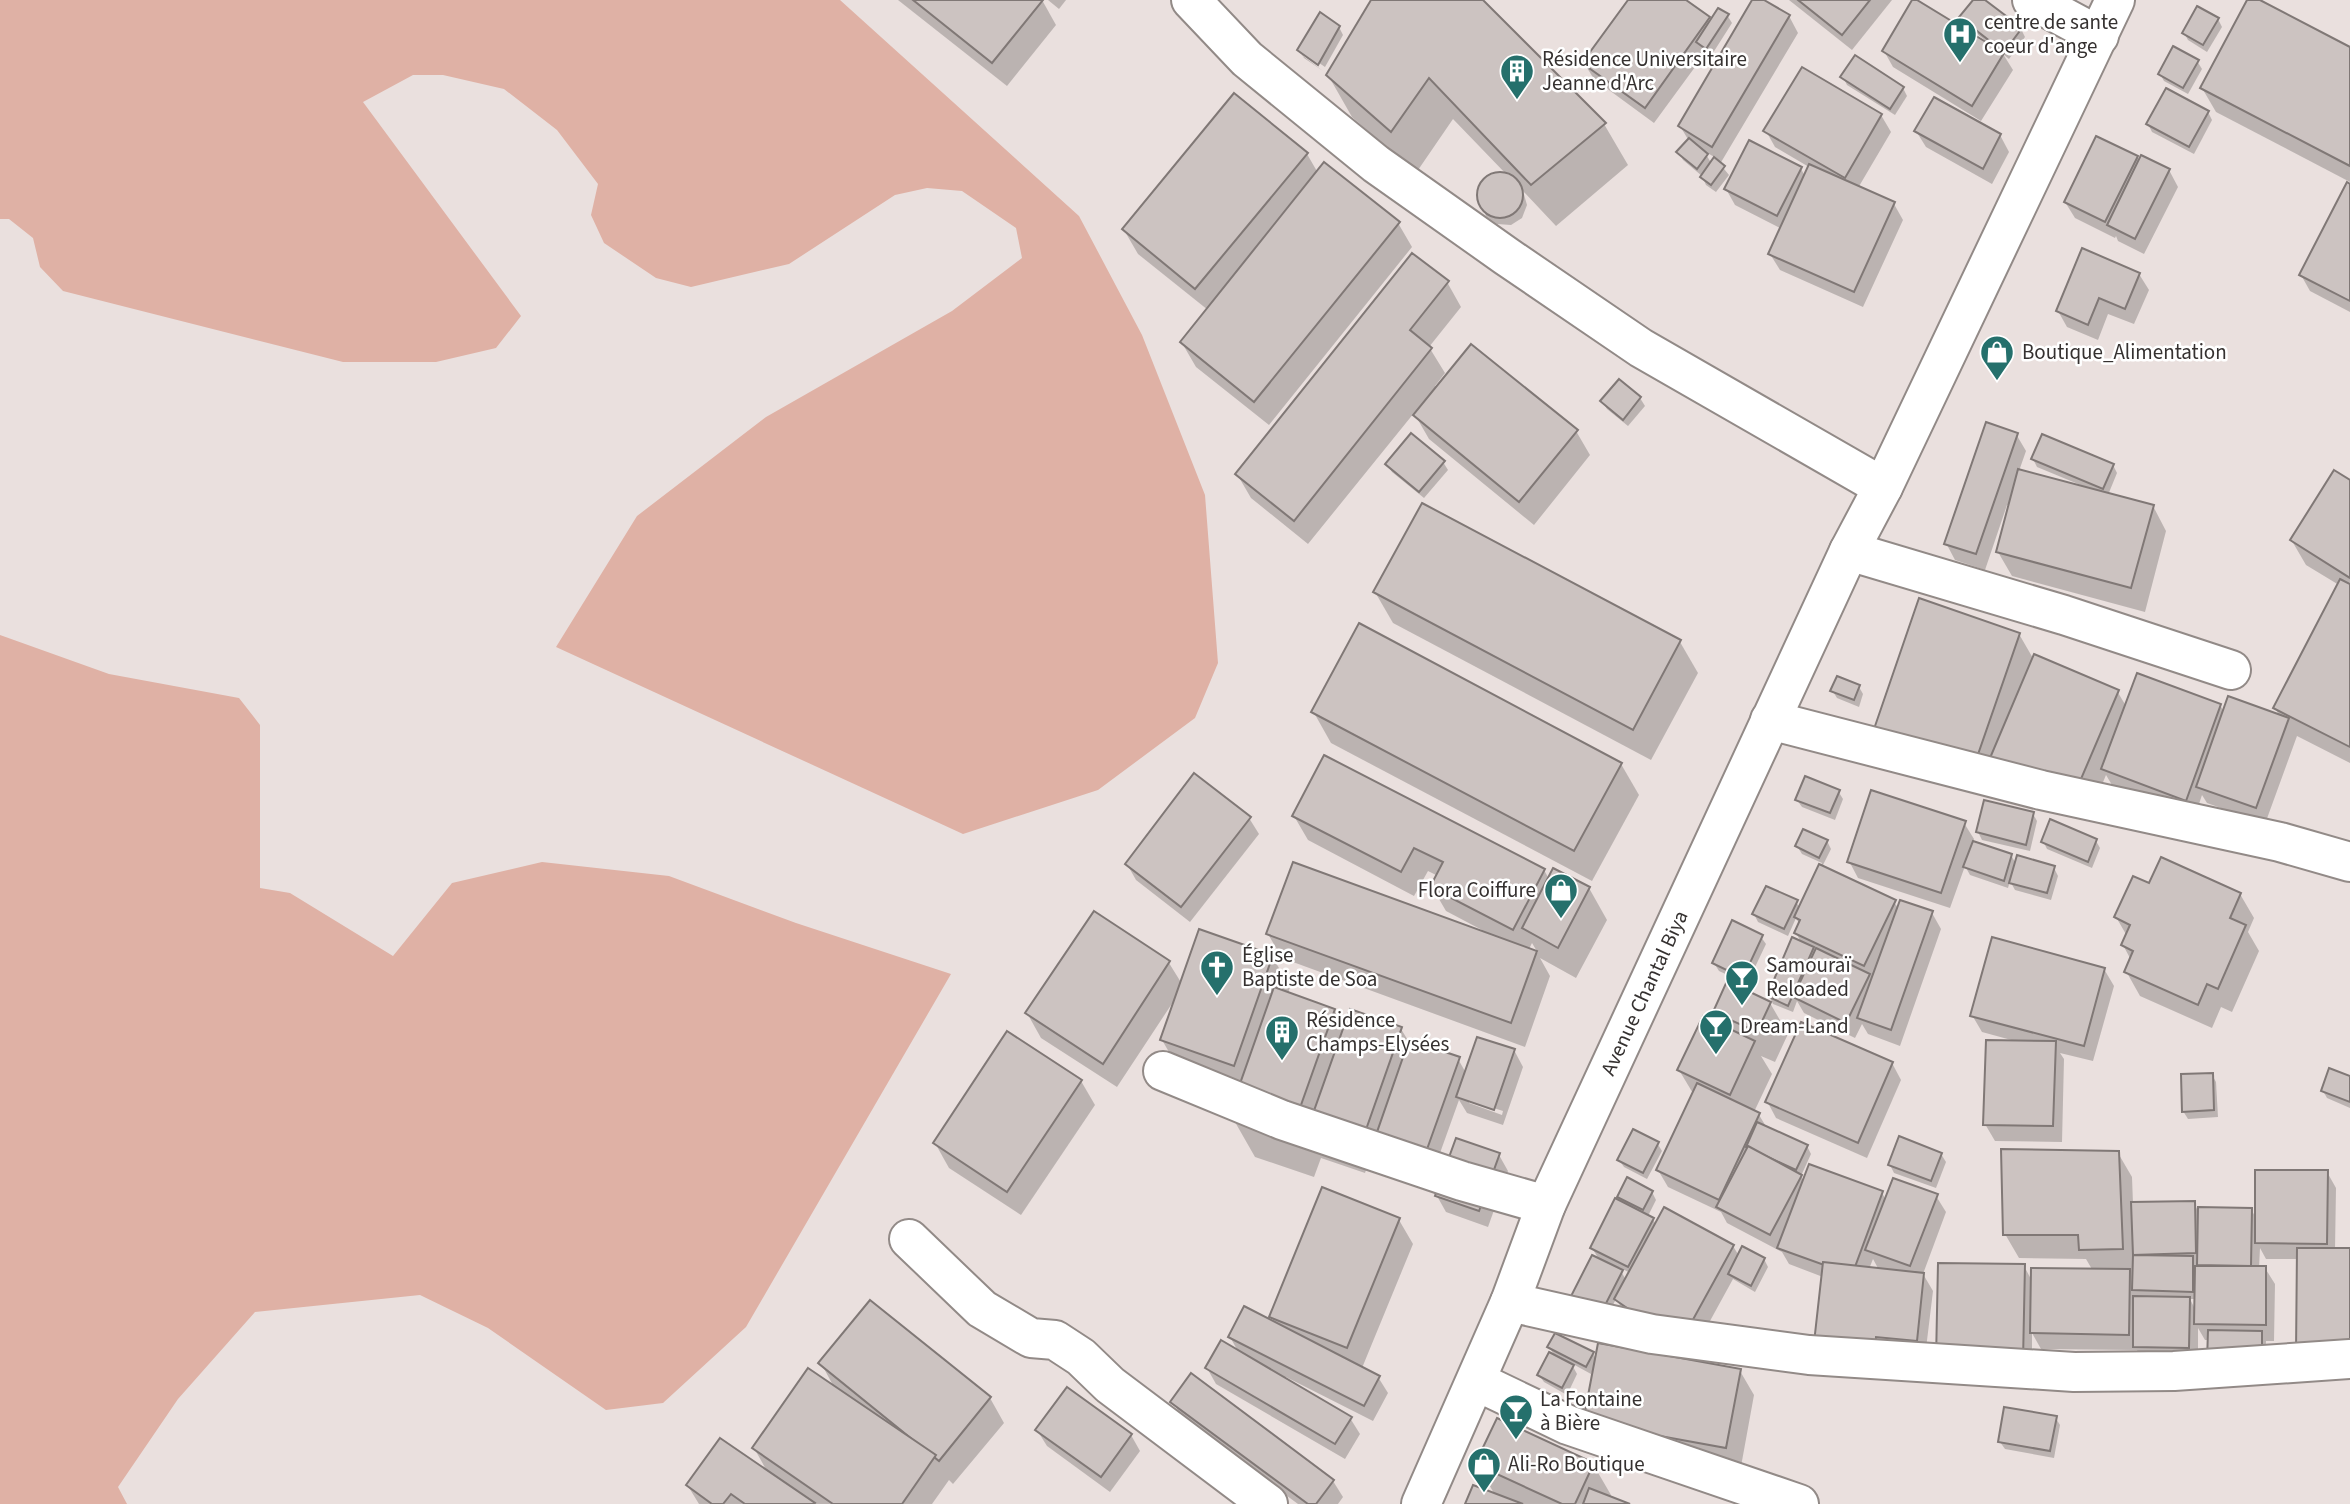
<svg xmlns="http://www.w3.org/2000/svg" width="2350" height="1504" font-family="'Source Sans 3',sans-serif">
  <rect width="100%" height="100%" fill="#eae0de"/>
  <g fill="#dfb1a5">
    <polygon points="0,0 840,0 1079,216 1142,335 1205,495 1218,663 1195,718 1098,790 963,834 556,647 637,516 766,417 952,311 1022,258 1016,228 962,191 927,188 895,195 789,264 691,287 656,278 604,243 591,215 598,184 557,130 504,89 443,75 413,75 363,102 521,316 496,348 436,362 343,362 63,291 40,267 33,238 9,219 0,219"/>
    <polygon points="0,635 109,674 239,698 260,725 260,888 290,893 393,956 452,883 542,862 669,876 796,923 951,974 746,1327 663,1403 606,1410 488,1328 420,1295 255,1312 178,1399 118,1487 127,1504 0,1504"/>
  </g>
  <g fill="#0003" fill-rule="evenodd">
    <polygon points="898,0 1042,0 1056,25 1007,86"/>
    <polygon points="1048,0 1066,0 1059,9"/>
    <polygon points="1373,0 1481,0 1604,124 1628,165 1556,226 1523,191 1527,205 1522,218 1511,225 1497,224 1486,216 1478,194 1483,181 1494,174 1507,175 1453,119 1416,173 1352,117 1328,75"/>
    <polygon points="1630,0 1683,0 1711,23 1727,15 1732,23 1711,56 1706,52 1654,123 1594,79 1584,63"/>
    <path d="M1754,0H1760L1789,16L1798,33L1720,164L1729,175L1716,192L1706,185L1702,176L1683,160L1679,152L1689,141L1680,126ZM1704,151L1716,158L1712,163L1710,161Z"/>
    <polygon points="1789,0 1892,0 1852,50"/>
    <polygon points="1975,0 1982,0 2021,29 2025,37 2009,59 2003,54 2013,70 1981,121 1893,67 1884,51 1986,44 1987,42 1966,25 1961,17"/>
    <polygon points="2249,0 2256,0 2350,49 2350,182 2216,112 2202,88"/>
    <polygon points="2218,19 2222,27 2207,52 2188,40 2184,33"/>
    <polygon points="1339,27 1343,35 1325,67 1303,52 1303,56 1323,71 1304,58 1299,50"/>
    <polygon points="2197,61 2202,69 2188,94 2164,81 2160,74"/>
    <polygon points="1843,77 1903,88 1907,96 1895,115 1847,85"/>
    <polygon points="2208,112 2212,120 2194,154 2152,132 2148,124"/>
    <polygon points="1881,115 1891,132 1858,188 1894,204 1903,220 1863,307 1780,270 1770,254 1782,229 1735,205 1726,189 1750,143 1801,169 1805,176 1809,167 1775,147 1766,131"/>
    <polygon points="1916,131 2000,135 2009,152 1992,184 1926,147"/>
    <polygon points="1307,154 1318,173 1398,223 1412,247 1269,425 1196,367 1182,343 1208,310 1138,254 1124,230"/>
    <polygon points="2137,157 2140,162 2169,170 2178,187 2144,254 2118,241 2116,236 2115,238 2075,218 2065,202"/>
    <polygon points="2350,186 2350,312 2310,291 2301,275"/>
    <polygon points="2139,274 2149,290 2134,324 2108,314 2098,340 2067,327 2058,311"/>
    <polygon points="1447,282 1461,307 1429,347 1445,373 1435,386 1576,431 1590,455 1534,525 1429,439 1414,413 1308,544 1251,498 1237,474"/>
    <polygon points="1619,381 1640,398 1645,406 1628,426 1607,409 1602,401"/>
    <polygon points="2016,434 2026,451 2019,471 2082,488 2083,486 2037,467 2033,459 2113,465 2117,473 2108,495 2153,506 2166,531 2145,612 2012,576 1998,552 2010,505 2007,505 1985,570 1955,560 1946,543"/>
    <polygon points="1443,462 1448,470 1424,498 1392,472 1387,464"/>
    <polygon points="2350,482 2350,763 2297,736 2265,824 2207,803 2202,795 2195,816 2112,785 2106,775 2089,816 1890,753 2019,634 2034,660 2117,691 2126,706 2220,705 2224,712 2280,717 2275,708 2339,585 2306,565 2292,541"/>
    <polygon points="1375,592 1680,642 1698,673 1651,760 1393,623"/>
    <polygon points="1859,687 1863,694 1859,707 1837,698 1832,690"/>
    <polygon points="1313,711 1621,764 1639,795 1592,881 1331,743"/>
    <polygon points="1838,791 1843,799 1835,820 1802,807 1797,800"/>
    <polygon points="2033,814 2037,821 2030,851 1982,840 1978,832"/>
    <path d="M1294,816L1544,870L1549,879L1589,888L1607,920L1576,978L1540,958L1550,976L1525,1047L1282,958L1268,934L1481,932L1482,930L1446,911L1432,887L1438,876L1428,871L1414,896L1308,840ZM1532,943L1538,953L1529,949Z"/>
    <polygon points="1249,818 1259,834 1190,922 1136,880 1127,864"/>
    <polygon points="1964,823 1974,839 1973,843 2011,855 2016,864 2054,868 2058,876 2051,900 2015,890 2010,881 2008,888 1970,875 1965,866 1950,908 1858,878 1849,861"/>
    <polygon points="1827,841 1831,849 1822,867 1894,902 1898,908 1932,913 1941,929 1900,1046 1868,1034 1862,1024 1855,1038 1804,1013 1797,1001 1793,1012 1773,1004 1769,996 1802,944 1796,933 1800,925 1796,918 1788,936 1758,922 1754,914 1796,902 1800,908 1822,863 1802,854 1797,846"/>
    <polygon points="2043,841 2096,841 2100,848 2092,868 2047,849"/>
    <polygon points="2150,885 2240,894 2254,918 2248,932 2259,951 2232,1012 2221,1007 2212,1028 2140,996 2126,971 2131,960 2123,945 2127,936 2116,917"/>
    <path d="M1094,914L1169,963L1182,984L1272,956L1290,987L1288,994L1334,1010L1345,1029H1401L1409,1042L1458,1059L1466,1073L1514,1050L1523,1067L1503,1125L1467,1113L1459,1100L1435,1167L1378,1136L1365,1173L1321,1158L1314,1177L1255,1157L1231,1115L1180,1071L1162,1040L1175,999L1117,1087L1041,1038L1027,1013ZM1469,1100L1503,1111L1502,1115L1469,1103Z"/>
    <polygon points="1761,937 1766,944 1747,984 1719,971 1714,963"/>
    <polygon points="2104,969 2114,986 2093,1061 2060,1053 2064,1059 2062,1142 1995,1141 1985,1124 2015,1041 1982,1032 1972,1015"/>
    <path d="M1770,1003L1788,1034L1775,1062L1761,1056L1772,1074L1754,1112L1759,1115L1767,1128L1807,1146L1811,1154L1801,1176L1804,1182L1882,1193L1886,1200L1936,1196L1946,1212L1923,1274L1933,1291L1925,1357L1885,1352L1823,1277L1789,1264L1782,1252L1727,1223L1721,1212L1668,1187L1658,1170L1694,1095L1679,1070L1725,1029L1715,1012ZM1873,1259L1879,1270L1869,1269Z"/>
    <polygon points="1892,1063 1901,1080 1867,1158 1776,1118 1767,1101"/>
    <polygon points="2212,1075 2216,1082 2218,1117 2188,1119 2183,1111"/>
    <polygon points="2350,1078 2350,1108 2327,1098 2323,1091"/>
    <polygon points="1081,1081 1095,1105 1021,1215 949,1168 935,1143"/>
    <polygon points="1657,1143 1662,1151 1647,1179 1624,1167 1619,1160"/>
    <path d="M2118,1153L2132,1177L2133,1204L2194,1203L2197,1209H2251L2257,1220L2327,1172L2336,1188L2335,1250H2350L2299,1259H2266L2260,1248L2259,1268H2265L2275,1284L2274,1341H2266L2265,1369L2210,1340H2205L2198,1328V1363H2144L2137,1350L2041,1349L2032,1333V1377L1947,1376L2024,1266L2032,1281L2093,1271L2086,1259L2019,1258L2005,1234ZM2190,1299H2197L2196,1311Z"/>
    <polygon points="1941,1154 1946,1162 1936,1188 1894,1173 1890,1165"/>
    <polygon points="1499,1155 1508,1171 1488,1227 1446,1212 1437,1196"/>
    <path d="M1652,1192L1656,1200L1648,1216L1653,1219L1656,1225L1733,1246L1739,1256L1764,1259L1768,1267L1755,1292L1733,1279L1699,1341L1626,1315L1616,1299L1602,1326L1600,1261L1592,1248L1624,1205L1619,1197ZM1619,1267L1630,1273L1626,1280L1622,1273Z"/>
    <polygon points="1399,1220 1413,1244 1362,1368 1378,1377 1388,1393 1373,1421 1286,1377 1285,1379 1350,1418 1360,1434 1345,1459 1216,1384 1207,1368 1239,1353 1230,1337 1276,1324 1271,1317"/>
    <polygon points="1549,1347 1593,1354 1597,1360 1740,1371 1754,1395 1740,1472 1599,1446 1594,1367 1591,1374 1571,1363 1577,1374 1567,1395 1544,1382 1539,1375 1556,1358"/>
    <polygon points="821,1363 990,1398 1004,1423 953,1484 949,1480 932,1504 699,1504 688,1486 768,1473 754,1448 835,1389"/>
    <polygon points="1192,1376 1333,1481 1343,1497 1338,1504 1298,1504 1182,1418 1173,1402"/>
    <polygon points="2055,1417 2060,1425 2054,1458 2005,1449 2000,1442"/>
    <polygon points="1037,1430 1131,1435 1140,1451 1110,1492 1047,1446"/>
    <polygon points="1477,1464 1593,1464 1611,1495 1610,1498 1625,1504 1467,1504 1495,1495"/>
  </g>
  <g fill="#ccc3c1" stroke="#807876" stroke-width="2">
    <polygon points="913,0 1043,0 992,63"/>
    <polygon points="1371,0 1483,0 1606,123 1531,185 1429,78 1391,132 1326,75"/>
    <polygon points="1628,0 1686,0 1710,17 1645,108 1582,63"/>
    <polygon points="1752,0 1764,0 1790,15 1712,147 1678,126"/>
    <polygon points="1798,0 1870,0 1842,35"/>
    <polygon points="1912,0 1917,0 2004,53 1972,106 1882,51"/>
    <polygon points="1973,0 1985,0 2022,28 2004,52 1959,17"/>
    <polygon points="2247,0 2260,0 2350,47 2350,166 2200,88"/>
    <polygon points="2197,6 2219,18 2203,45 2182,33"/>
    <polygon points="1718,8 1729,14 1706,49 1696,42"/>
    <polygon points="1320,12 1340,26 1318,65 1297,50"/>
    <polygon points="2173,46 2199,60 2183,88 2158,74"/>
    <polygon points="1855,55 1904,87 1890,109 1840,77"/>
    <polygon points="1802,67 1882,114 1845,178 1763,131"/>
    <polygon points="2166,88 2209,111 2189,147 2146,124"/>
    <polygon points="1234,93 1308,153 1195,289 1122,229"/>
    <polygon points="1934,97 2001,134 1983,169 1914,131"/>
    <polygon points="2096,136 2138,156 2105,222 2064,202"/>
    <polygon points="1689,138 1708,154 1697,169 1676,152"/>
    <polygon points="1749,140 1802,167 1777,216 1724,189"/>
    <polygon points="2141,155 2170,169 2135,239 2107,225"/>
    <polygon points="1714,157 1725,166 1711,185 1700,177"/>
    <polygon points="1324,162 1400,222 1254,402 1180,342"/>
    <polygon points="1809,164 1895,202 1854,292 1768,254"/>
    <circle cx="1500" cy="195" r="23"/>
    <polygon points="2347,182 2350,184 2350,301 2299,275"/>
    <polygon points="2082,248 2140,273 2125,309 2099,298 2088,325 2056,311"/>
    <polygon points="1412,253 1449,281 1410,330 1432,348 1294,521 1235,474"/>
    <polygon points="1471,344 1578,430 1519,502 1413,415"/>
    <polygon points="1619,379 1641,397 1623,420 1600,401"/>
    <polygon points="1986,422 2018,433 1976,554 1944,544"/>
    <polygon points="1411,433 1445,461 1419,492 1385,464"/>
    <polygon points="2042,434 2114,464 2103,489 2031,459"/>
    <polygon points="2018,469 2154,505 2131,588 1996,552"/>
    <polygon points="2334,470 2350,480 2350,578 2290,540"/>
    <polygon points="1422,503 1681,640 1633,730 1373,592"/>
    <polygon points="2340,579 2350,584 2350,747 2273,708"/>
    <polygon points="1919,598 2020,633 1975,763 1874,729"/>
    <polygon points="1359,623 1622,763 1574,851 1311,712"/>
    <polygon points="2034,654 2119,690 2075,793 1990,758"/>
    <polygon points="2137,673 2221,704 2186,801 2101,769"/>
    <polygon points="1837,676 1860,685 1854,700 1830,691"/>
    <polygon points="2228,696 2289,718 2256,808 2196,787"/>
    <polygon points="1324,755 1545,869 1513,930 1430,887 1443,862 1414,848 1401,872 1292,816"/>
    <polygon points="1194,773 1251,817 1181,907 1125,864"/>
    <polygon points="1805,776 1840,790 1830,813 1795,800"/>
    <polygon points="1871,790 1966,821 1941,893 1847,862"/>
    <polygon points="1984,800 2034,812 2026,845 1976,832"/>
    <polygon points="2050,819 2097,839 2088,862 2041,842"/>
    <polygon points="1803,829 1828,840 1819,858 1795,846"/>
    <polygon points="1973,841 2012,854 2004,881 1963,867"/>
    <polygon points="2017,855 2055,866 2047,893 2009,883"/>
    <polygon points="2161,857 2241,893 2230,918 2246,925 2218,989 2207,984 2198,1005 2124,972 2133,951 2121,945 2130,925 2114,917 2133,876 2149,883"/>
    <polygon points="1293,862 1537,951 1511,1023 1266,934"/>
    <polygon points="1819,864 1896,900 1864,966 1794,933 1800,920 1794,917"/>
    <polygon points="1553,868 1590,887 1558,948 1522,928"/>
    <polygon points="1766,886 1798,900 1784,929 1752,914"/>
    <polygon points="1900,900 1933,911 1891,1030 1857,1018"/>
    <polygon points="1094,911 1170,961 1103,1064 1025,1013"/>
    <polygon points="1732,920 1763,935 1743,978 1712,963"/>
    <polygon points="1199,929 1273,955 1234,1066 1160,1040"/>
    <polygon points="1792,937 1814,947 1788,1006 1767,996"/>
    <polygon points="1992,937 2105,968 2084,1046 1970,1016"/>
    <polygon points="1816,948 1870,974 1846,1023 1793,997"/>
    <polygon points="1727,981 1771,1002 1757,1032 1713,1012"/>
    <polygon points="1274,987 1335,1009 1290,1136 1229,1115"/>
    <polygon points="1350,1009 1402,1027 1356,1158 1304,1139"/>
    <polygon points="1703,1016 1755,1041 1730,1095 1677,1070"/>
    <polygon points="1801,1022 1893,1062 1858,1143 1765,1102"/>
    <polygon points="1007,1031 1082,1080 1007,1192 933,1143"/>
    <polygon points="1477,1037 1515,1049 1494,1110 1456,1097"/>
    <polygon points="1409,1040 1460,1057 1426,1152 1376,1135"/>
    <polygon points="1986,1040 2056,1041 2053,1126 1983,1125"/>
    <polygon points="2329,1068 2350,1076 2350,1102 2321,1091"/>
    <polygon points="2213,1073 2214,1110 2182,1112 2181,1074"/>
    <polygon points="1697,1083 1760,1113 1719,1200 1656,1170"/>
    <polygon points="1757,1122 1808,1145 1796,1170 1746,1147"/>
    <polygon points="1633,1129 1659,1142 1643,1173 1617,1160"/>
    <polygon points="1899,1136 1942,1153 1931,1181 1888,1165"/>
    <polygon points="1456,1138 1500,1153 1479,1211 1435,1196"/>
    <polygon points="1748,1146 1802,1175 1770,1235 1716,1207"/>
    <polygon points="2001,1149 2119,1151 2123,1249 2079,1250 2078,1235 2003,1235"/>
    <polygon points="1809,1164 1883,1191 1852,1275 1777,1248"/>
    <polygon points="2255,1170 2328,1170 2327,1244 2255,1243"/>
    <polygon points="1627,1177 1653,1191 1643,1210 1617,1197"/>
    <polygon points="1893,1178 1938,1194 1910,1266 1865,1250"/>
    <polygon points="1322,1187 1400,1218 1347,1348 1269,1317"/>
    <polygon points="1615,1198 1654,1218 1628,1267 1590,1248"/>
    <polygon points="2195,1201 2196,1253 2133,1255 2131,1202"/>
    <polygon points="1664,1207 1734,1245 1690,1325 1646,1321 1614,1299"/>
    <polygon points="2198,1207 2252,1208 2251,1266 2197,1265"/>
    <polygon points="1742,1246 1765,1258 1751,1286 1728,1274"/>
    <polygon points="2297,1248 2350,1248 2350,1353 2296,1352"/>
    <polygon points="1592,1255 1623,1270 1598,1319 1567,1304"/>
    <polygon points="2133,1255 2193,1256 2193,1292 2132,1290"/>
    <polygon points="1823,1262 1924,1273 1917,1341 1876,1337 1875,1350 1814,1343"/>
    <polygon points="1938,1263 2025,1264 2023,1361 1936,1360"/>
    <polygon points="2195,1266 2266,1266 2266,1325 2194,1324"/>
    <polygon points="2031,1268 2130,1269 2129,1335 2030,1333"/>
    <polygon points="2133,1296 2190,1297 2189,1348 2133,1347"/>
    <polygon points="870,1300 991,1397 939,1461 818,1363"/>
    <polygon points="1244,1306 1380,1376 1364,1406 1228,1337"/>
    <polygon points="2208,1330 2262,1331 2262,1362 2207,1362"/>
    <polygon points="1555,1333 1594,1352 1586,1367 1547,1347"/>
    <polygon points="1221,1340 1352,1417 1335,1444 1205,1368"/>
    <polygon points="1598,1343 1741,1369 1726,1448 1583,1422"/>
    <polygon points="1549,1352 1574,1365 1562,1388 1537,1375"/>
    <polygon points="808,1368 936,1455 902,1504 833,1504 752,1448"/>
    <polygon points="1191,1373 1334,1480 1316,1504 1308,1504 1170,1402"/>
    <polygon points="1067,1387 1132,1434 1101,1477 1035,1430"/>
    <polygon points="2004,1407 2057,1416 2050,1451 1998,1442"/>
    <polygon points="1497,1418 1594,1463 1575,1504 1562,1504 1475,1464"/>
    <polygon points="720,1438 815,1503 814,1504 745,1504 731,1494 723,1504 712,1504 686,1485"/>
    <polygon points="1473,1485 1523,1504 1465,1504"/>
    <polygon points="1589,1488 1630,1504 1583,1504"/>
  </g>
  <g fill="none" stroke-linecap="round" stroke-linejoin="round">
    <g stroke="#928a87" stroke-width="42">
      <g id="street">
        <polyline points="1191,0 1247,59 1376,164 1506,256 1641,348 1883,487"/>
        <polyline points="2032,0 2099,36"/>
        <polyline points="1849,551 2064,615 2231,670"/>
        <polyline points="1770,720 2041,790 2280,842 2350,862"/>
        <polyline points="1163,1071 1282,1120 1462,1181 1546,1205"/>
        <polyline points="909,1239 982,1309 1031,1338 1055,1340 1081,1357 1110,1385 1268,1504"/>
        <polyline points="1510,1302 1652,1334 1809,1355 2074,1372 2174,1371 2350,1359"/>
        <polyline points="1476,1381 1568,1425 1799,1504"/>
      </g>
    </g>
    <g stroke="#928a87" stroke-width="42">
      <g id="secondary">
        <path id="s1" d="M1421,1504L1510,1302L1546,1205L1849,551L1883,487L2115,0"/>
      </g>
    </g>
    <use href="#street" stroke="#fff" stroke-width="38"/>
    <use href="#secondary" stroke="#fff" stroke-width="38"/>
  </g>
  <defs>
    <g id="hospital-pin" transform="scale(1.75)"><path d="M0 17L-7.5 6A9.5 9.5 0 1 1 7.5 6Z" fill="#25706c" stroke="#fff"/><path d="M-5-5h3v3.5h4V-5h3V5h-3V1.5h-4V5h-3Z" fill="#fff"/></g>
    <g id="building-pin" transform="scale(1.75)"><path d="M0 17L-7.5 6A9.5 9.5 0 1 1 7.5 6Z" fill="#25706c" stroke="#fff"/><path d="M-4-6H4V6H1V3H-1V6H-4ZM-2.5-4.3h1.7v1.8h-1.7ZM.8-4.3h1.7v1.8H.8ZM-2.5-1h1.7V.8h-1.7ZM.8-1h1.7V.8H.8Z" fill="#fff"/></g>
    <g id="shop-pin" transform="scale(1.75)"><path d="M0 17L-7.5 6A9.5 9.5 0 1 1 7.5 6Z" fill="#25706c" stroke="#fff"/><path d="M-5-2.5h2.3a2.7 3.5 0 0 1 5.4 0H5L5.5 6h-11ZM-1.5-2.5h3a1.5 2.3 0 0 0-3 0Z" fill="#fff"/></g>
    <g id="church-pin" transform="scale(1.75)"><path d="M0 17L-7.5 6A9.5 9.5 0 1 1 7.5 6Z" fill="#25706c" stroke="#fff"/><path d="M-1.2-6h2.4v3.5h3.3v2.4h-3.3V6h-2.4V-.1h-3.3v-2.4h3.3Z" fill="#fff"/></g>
    <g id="bar-pin" transform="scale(1.75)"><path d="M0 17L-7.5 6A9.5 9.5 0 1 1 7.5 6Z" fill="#25706c" stroke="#fff"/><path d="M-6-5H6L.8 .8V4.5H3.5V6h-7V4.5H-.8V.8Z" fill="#fff"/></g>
  </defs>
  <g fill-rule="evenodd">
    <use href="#hospital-pin" x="1960" y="34"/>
    <use href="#building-pin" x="1517" y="71"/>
    <use href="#shop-pin" x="1997" y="352"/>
    <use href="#shop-pin" x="1561" y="890"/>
    <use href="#church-pin" x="1217" y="967"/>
    <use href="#bar-pin" x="1742" y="977"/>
    <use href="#bar-pin" x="1716" y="1026"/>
    <use href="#building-pin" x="1282" y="1032"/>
    <use href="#bar-pin" x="1516" y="1411"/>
    <use href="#shop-pin" x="1484" y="1464"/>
  </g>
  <g text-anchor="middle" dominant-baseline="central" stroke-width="5" stroke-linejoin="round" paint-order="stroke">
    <g font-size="21" fill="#353130" stroke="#fff" text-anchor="start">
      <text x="1984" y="22">centre de sante<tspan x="1984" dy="24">coeur d'ange</tspan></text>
      <text x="1542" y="59">Résidence Universitaire<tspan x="1542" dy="24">Jeanne d'Arc</tspan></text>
      <text x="2022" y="352">Boutique_Alimentation</text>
      <text x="1536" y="890" text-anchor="end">Flora Coiffure</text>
      <text x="1242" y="955">Église<tspan x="1242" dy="24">Baptiste de Soa</tspan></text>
      <text x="1766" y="965">Samouraï<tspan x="1766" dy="24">Reloaded</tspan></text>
      <text x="1306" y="1020">Résidence<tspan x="1306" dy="24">Champs-Elysées</tspan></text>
      <text x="1740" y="1026">Dream-Land</text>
      <text x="1540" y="1399">La Fontaine<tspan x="1540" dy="24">à Bière</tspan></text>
      <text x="1508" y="1464">Ali-Ro Boutique</text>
    </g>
    <g font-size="21" fill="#353130" stroke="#fff">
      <text stroke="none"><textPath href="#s1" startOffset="558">Avenue Chantal Biya</textPath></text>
    </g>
  </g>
</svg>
